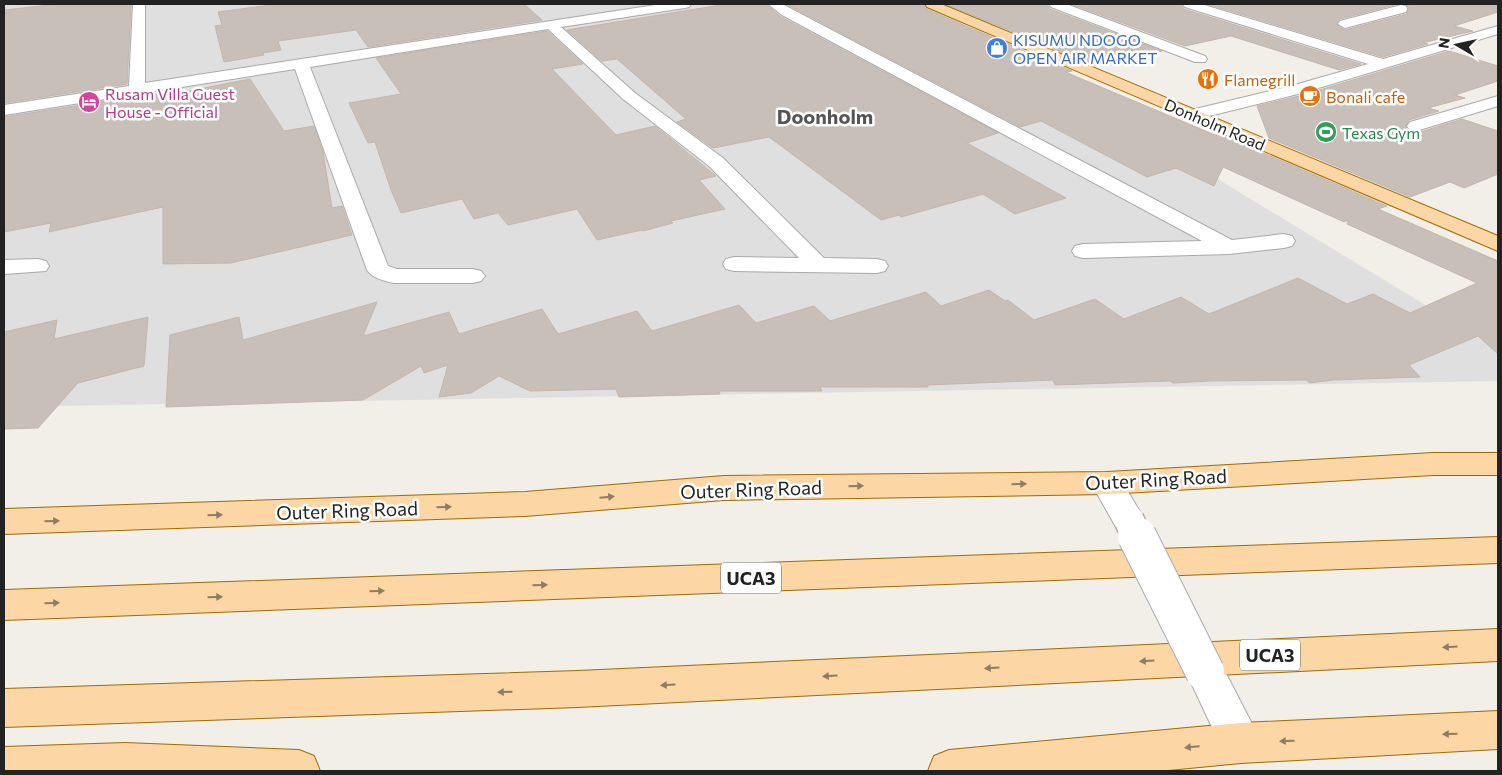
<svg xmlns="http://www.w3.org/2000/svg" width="1502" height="775" font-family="Commissioner,sans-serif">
  <rect width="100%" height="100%" fill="#f2efe9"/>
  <polygon fill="#e0dfdf" points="4,4 929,4 1498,349 1498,381 4,407"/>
  <g fill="#c7bfb8" stroke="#c4b6ab">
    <polygon points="59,4 131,4 127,84 4,103 4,10"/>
    <polygon points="278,4 524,4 542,20 368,47 356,30 278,41 281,50 263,53 264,55 224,62 215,26 222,25 218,12"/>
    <polygon points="727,4 766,4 781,17 998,133 967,143 1066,198 1015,214 983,194 901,217 899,215 881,220 769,137 713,148 677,122 686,119 617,59 602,61 567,30"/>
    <polygon points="786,4 923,4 926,9 1072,71 1066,72 1077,77 1215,135 1219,134 1387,206 1378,209 1498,261 1498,354 1478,336 1409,365 1420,377 1333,380 1310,383 1306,380 1210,381 1173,383 1170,381 1055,385 1053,380 928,385 928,387 820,387 822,391 719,391 720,394 619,397 616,389 530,391 499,376 471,393 439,397 448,365 424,373 421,366 363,400 166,407 170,335 239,317 243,340 377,302 363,336 449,312 459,334 542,309 558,334 637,311 652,331 739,305 756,323 814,306 830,321 926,292 941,306 989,290 1005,301 1008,300 1034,320 1095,299 1124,319 1181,297 1209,314 1298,278 1347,304 1373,294 1410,313 1477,283 1347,224 1348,220 1344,222 1223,167 1214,186 1176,168 1147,177 1041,121 1020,127"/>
    <polygon points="945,4 1047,4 1050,9 1162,51 1095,66"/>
    <polygon points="1071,4 1181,4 1184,9 1361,64 1339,70 1231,36 1185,46"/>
    <polygon points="1207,4 1398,4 1340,19 1336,24 1345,30 1406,14 1409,8 1404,4 1498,4 1498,12 1454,26 1473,31 1422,43 1428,44 1383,57"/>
    <polygon points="547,31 583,64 552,69 616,135 655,126 716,176 699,180 725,209 671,221 673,223 643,231 642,230 597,240 577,209 508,225 498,213 474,219 462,199 401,213 391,190 375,142 368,143 349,103 401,94 376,58"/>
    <polygon points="1449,51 1498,66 1498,81 1455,95 1465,98 1428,108 1439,111 1409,120 1406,127 1410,132 1417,133 1462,119 1498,131 1498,174 1464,188 1450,182 1410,197 1269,138 1257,106 1303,95"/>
    <polygon points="250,79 284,131 314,126 323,152 332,208 342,206 352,235 231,263 163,264 163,207 49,232 51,223 4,232 4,117 165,92 164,96"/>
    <polygon points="148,317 144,366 78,383 38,428 4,429 4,332 57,320 54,339"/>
  </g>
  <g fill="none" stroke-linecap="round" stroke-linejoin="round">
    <g stroke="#a9a9a9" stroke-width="2">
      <g id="minor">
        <path d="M133,4H145V83L662,4H691L689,7L685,8L561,27L635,93L723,158L824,258L877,259L885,261L888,266L885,271L877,273L734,271L726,269L723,264L726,259L734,257L799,258L709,166L623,99L548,29L310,67L388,266L397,269H473L481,271L485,276L481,281L473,283H394C384,281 372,278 367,270L295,69L4,115V105L129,86Z"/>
        <polygon points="768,4 782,4 1232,240 1284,234 1292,236 1295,241 1292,246 1284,248 1229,254 1083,258 1075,256 1072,251 1075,246 1083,244 1202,241 782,15"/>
        <polygon points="1049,4 1066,4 1205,56 1207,59 1205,62 1195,62 1051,7"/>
        <polygon points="1183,4 1201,4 1383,59 1498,26 1498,34 1302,93 1193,120 1187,119 1185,115 1187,111 1291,86 1368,64 1185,7"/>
        <polygon points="1401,5 1406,6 1407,9 1406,12 1345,28 1338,24 1340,21"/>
        <polygon points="1498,96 1498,106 1416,131 1410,130 1407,126 1410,122"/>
        <polygon points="38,259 46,261 49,266 46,271 4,274 4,260"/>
        <polygon points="1107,472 1118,475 1145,520 1141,529 1129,532 1117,529 1091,483 1096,475"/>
        <polygon points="1205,655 1219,660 1262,743 1256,757 1241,763 1226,757 1186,672 1191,660"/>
      </g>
    </g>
    <g stroke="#a06b00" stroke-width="2">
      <g id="major">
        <polygon points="925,4 941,4 1498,236 1498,251 927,7"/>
        <polygon points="1433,453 1498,453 1498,475 1433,475 1107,494 724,500 525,516 4,534 4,509 525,492 724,476 1107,472"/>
        <polygon points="1498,537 1498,563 4,620 4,590"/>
        <polygon points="1498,629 1498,661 578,707 4,727 4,689 578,671"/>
        <polygon points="1498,711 1498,749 1241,763 1158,771 928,771 934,756 949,750 1241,723"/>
        <polygon points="125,743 299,750 314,756 320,771 4,771 4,747"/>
      </g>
    </g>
    <use href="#minor" fill="#fff" fill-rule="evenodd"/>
    <use href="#major" fill="#fcd6a4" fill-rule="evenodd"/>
    <g stroke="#a9a9a9" stroke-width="32" stroke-linecap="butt">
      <polyline id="minor-bridge-far1" points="1129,520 1137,537"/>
    </g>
    <g stroke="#a9a9a9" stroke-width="40" stroke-linecap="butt">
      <polyline id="minor-bridge" points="1137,536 1205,672"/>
    </g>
    <use href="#minor-bridge-far1" stroke="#fff" stroke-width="29"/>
    <use href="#minor-bridge" stroke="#fff" stroke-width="38"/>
  </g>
  <defs><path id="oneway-solid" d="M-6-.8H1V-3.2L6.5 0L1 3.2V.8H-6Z" transform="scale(1.25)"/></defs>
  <g fill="#8f7c63">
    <use href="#oneway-solid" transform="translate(1019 484) rotate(-1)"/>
    <use href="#oneway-solid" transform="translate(856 486) rotate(-1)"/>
    <use href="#oneway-solid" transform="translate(607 497) rotate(-5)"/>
    <use href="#oneway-solid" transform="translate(444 507) rotate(-2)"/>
    <use href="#oneway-solid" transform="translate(215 515) rotate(-2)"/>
    <use href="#oneway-solid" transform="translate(52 521) rotate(-2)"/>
    <use href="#oneway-solid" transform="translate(540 585) rotate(-2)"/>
    <use href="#oneway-solid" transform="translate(377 591) rotate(-2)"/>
    <use href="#oneway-solid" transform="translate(215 597) rotate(-2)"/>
    <use href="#oneway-solid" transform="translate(52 603) rotate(-2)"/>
    <use href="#oneway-solid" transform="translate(1450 647) rotate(177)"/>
    <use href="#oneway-solid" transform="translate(1147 661) rotate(177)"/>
    <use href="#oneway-solid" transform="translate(992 668) rotate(177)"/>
    <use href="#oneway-solid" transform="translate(830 676) rotate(177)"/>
    <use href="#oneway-solid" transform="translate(668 685) rotate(177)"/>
    <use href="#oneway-solid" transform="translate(505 692) rotate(178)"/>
    <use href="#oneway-solid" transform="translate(1450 734) rotate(178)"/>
    <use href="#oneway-solid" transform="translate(1287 741) rotate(178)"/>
    <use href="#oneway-solid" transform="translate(1192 747) rotate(175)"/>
  </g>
  <defs>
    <g id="shop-disc" transform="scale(1.125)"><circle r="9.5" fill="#3f7fe0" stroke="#fff"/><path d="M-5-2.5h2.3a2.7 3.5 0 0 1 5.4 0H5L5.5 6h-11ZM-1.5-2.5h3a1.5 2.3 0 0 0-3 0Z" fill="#fff"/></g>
    <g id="restaurant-disc" transform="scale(1.125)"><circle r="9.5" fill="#e8710a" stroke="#fff"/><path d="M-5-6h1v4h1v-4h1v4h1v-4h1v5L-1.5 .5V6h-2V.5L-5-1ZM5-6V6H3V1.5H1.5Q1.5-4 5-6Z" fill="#fff"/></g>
    <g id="cafe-disc" transform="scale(1.125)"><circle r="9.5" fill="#e8710a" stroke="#fff"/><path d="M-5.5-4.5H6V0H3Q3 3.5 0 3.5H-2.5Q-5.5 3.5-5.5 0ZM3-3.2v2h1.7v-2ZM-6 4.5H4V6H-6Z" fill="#fff"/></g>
    <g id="hotel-disc" transform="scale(1.125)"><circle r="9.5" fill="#d1479c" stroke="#fff"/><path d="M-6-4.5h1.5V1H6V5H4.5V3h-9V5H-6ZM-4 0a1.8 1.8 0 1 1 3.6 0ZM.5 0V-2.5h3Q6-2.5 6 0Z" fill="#fff"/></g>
    <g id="stadium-disc" transform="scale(1.125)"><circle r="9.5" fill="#2e9e5b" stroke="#fff"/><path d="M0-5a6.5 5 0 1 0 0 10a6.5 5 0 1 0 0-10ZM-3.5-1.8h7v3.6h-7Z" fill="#fff"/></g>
  </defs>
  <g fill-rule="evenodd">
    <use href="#shop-disc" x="997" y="48"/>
    <use href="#restaurant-disc" x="1208" y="79"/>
    <use href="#cafe-disc" x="1310" y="96"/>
    <use href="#hotel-disc" x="89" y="102"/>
    <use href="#stadium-disc" x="1326" y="132"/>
  </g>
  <g text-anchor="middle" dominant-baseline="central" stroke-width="5" stroke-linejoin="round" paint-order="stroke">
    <g font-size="16" fill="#366cbe" stroke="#fff" text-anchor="start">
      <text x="1013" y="39">KISUMU NDOGO<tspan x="1013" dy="18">OPEN AIR MARKET</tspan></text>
    </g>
    <g font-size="16" fill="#c56008" stroke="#fff" text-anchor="start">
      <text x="1224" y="79">Flamegrill</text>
      <text x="1326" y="96">Bonali cafe</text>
    </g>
    <g font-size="16" fill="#b23c85" stroke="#fff" text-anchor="start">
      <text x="105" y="93">Rusam Villa Guest<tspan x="105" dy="18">House - Official</tspan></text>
    </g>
    <g font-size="16" fill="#222" stroke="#fff">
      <text transform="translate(1215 124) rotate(23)">Donholm Road</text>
    </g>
    <g font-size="16" fill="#27864d" stroke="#fff" text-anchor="start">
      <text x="1342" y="132">Texas Gym</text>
    </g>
    <g fill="#fff" stroke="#646464" stroke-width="1">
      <rect x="721" y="562.5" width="60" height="31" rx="4"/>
      <rect x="1240" y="639.5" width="60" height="31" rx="4"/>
    </g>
    <g font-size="18" font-weight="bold" fill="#222">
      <text x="751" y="578">UCA3</text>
      <text x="1270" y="655">UCA3</text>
    </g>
    <g font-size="19" fill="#222" stroke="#fff">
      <text transform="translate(1156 479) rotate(-3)">Outer Ring Road</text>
      <text transform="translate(751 489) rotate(-2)">Outer Ring Road</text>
      <text transform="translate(347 510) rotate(-2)">Outer Ring Road</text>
    </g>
    <g font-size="20" font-weight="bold" fill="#555" stroke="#fff">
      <text x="825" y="116">Doonholm</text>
    </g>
  </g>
  <rect width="1502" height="775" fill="none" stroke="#222222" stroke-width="10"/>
  <g transform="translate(1457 45) rotate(279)" stroke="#ffffff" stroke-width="4" paint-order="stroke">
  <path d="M0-4L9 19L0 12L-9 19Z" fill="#222222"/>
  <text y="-8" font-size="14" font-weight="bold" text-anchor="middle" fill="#222222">N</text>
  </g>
</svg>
